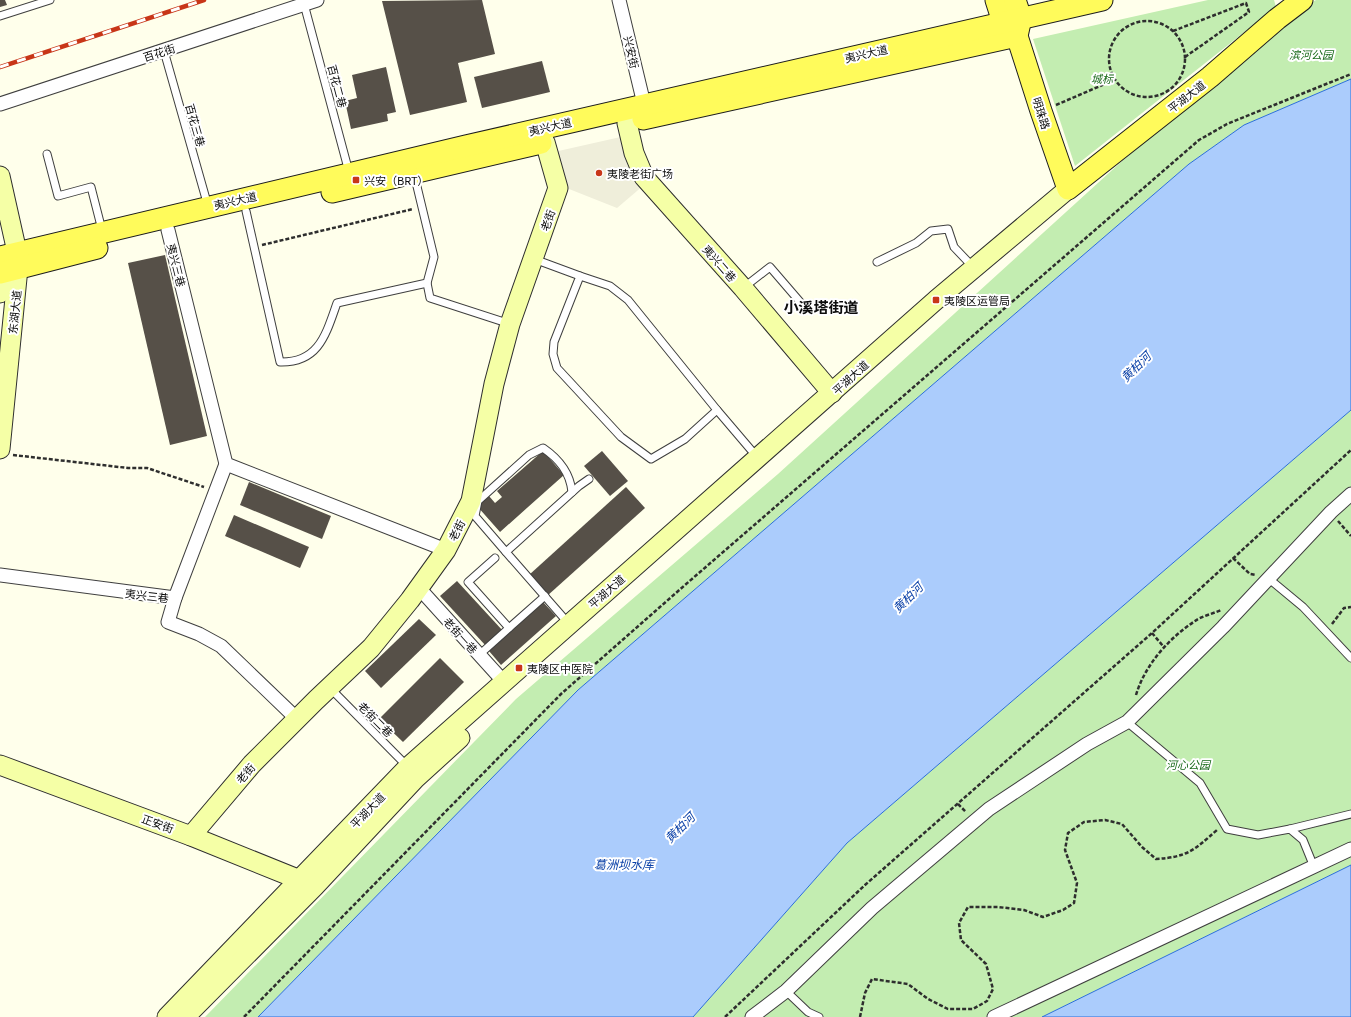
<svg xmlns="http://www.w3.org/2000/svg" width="1351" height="1017" font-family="Georgia,'Noto Sans SC',serif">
  <rect width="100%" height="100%" fill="#ffffeb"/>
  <g fill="#c3edb1">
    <polygon points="1208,0 1274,0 1276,7 1075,166 1033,39"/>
    <polygon points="1316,0 1351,0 1351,79 1244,125 1189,164 578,690 258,1017 205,1017 516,699 778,474 1121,162 1306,6"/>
    <polygon points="1351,410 1351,865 1042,1017 693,1017 847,843"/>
  </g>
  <polygon fill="#efeeda" points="625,136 644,185 617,208 564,187 554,152"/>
  <g fill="#abccfc" stroke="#2b6ed9">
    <polygon points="1351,79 1351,410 847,843 693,1017 258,1017 578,690 1189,164 1244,125"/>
    <polygon points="1351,865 1351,1017 1042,1017"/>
  </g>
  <g fill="#565048">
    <polygon points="0,0 5,0 7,5 0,7"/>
    <polygon points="482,0 495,54 458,63 467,102 410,115 382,1"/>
    <polygon points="542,61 550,92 482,108 474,77"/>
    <polygon points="386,67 396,112 387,114 388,121 351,129 345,101 357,98 352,75"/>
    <polygon points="165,255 207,436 170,445 128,263"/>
    <polygon points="543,451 564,475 500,532 477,506 489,496 495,503 502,497 497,491"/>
    <polygon points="602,451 628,481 610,496 584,466"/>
    <polygon points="249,482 331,516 322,539 240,505"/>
    <polygon points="626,487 645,508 547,596 529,575"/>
    <polygon points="234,515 309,547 300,568 225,536"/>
    <polygon points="457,581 503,631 486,646 440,596"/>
    <polygon points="543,602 556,616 501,665 489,651"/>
    <polygon points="419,619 436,635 381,688 365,671"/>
    <polygon points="440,658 464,682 403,742 379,719"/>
  </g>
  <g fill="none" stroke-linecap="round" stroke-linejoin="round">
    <g stroke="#3f3f3f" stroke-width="9">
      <g id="lane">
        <polyline points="304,4 349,172"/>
        <polyline points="0,16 50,0"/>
        <polyline points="164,51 208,206"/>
        <polyline points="47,154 58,196 91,187 102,230"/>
        <path d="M246,211L280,362C319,363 326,334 337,303L427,283L434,257L414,174"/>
        <polyline points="534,259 580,276 554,342 553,354 557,368 621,437 651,459 685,439 717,410 757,457"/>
        <polyline points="877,262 916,243 931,231 948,229 954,247 973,267"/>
        <polyline points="580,276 610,286 628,300 717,410"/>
        <polyline points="427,283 430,298 510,324"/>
        <polyline points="743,288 770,267 801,303"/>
        <path d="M506,552L475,516L478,501L529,455L543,448C559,459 570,472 572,492"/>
        <polyline points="495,558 468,582 509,628 545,596"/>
        <polyline points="1268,578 1303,607 1351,658"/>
        <polyline points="569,624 506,552 579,486 589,479"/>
        <polyline points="479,655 509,628"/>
        <polyline points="329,687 408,767"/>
        <polyline points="1127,722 1200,783 1227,829 1258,835 1290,829 1303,840 1314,867"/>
        <polyline points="1290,829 1351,814"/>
        <polyline points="786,991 808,1012 819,1017"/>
      </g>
    </g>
    <g stroke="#3f3f3f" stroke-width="15">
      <g id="street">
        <polyline points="619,0 644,104"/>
        <polyline points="0,104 317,0"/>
        <polyline points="168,230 226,464 446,550"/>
        <polyline points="0,575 175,598 226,464"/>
        <polyline points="419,588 504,682"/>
        <polyline points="175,598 168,622 199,634 221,646 297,719"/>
        <polyline points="752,1017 786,991 872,908 989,809 1087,744 1127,722 1223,627 1331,512 1351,494"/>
        <polyline points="994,1017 1351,849"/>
      </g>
    </g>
    <g stroke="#2e2e2e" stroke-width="21">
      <g id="secondary">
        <polyline points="627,123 634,153 644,177 743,288 832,393"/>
        <polyline points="0,176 17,252 18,268 0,449"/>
        <polyline points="0,293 2,272 0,257"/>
        <polyline points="0,765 191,836 310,884"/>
        <polyline points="191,836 252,764 316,700 371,648 410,600 446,550 471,501 494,384 510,324 558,188 545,142"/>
        <polyline points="167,1017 408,767 936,300 1068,189"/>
        <polyline points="185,1017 315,886 415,779 460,738"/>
      </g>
    </g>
    <g stroke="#1d1d1d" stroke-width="23">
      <g id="primary">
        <polyline points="996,0 1003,22 1013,32"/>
        <polyline points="1015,0 1021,18 1017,36 1041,111 1068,189 1210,77 1277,19 1302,0"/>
        <polyline points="643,119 1017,36"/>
        <polyline points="332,192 541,143"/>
        <polyline points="0,257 466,146 1102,0"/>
        <polyline points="0,273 97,248"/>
      </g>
    </g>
    <g stroke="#2e2e2e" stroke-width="2.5" stroke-dasharray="4 2" stroke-linecap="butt">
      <circle cx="1147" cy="59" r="38"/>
      <polyline points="1173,31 1246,3 1249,12 1185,57"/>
      <polyline points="1056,105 1114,80"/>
      <polyline points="262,245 413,209"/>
      <polyline points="13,455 128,468 147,468 204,487"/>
      <polyline points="1338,521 1351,536"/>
      <polyline points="1233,558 1250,574 1256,575"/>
      <polyline points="1332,624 1344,608 1351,607"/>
      <polyline points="1152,633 1163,646"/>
      <path d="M1136,695C1145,665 1168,639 1195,621C1202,616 1212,614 1221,610"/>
      <polyline points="958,804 966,812"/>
      <polyline points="244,1017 561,694 685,585 1199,140 1227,124 1351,74"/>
      <polyline points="725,1017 865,885 1152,633 1351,450"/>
      <path d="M860,1017L865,993L872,979L908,984L928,999L948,1009H973L987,1001L993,989L986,964L961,940L959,923L968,907H998L1024,910L1043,917L1063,910L1074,903L1077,883L1065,850L1068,833L1084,822L1105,820L1122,824L1142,847L1156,859C1188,857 1194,850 1217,830"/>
    </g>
    <use href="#lane" stroke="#fff" stroke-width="7"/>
    <use href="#street" stroke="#fff" stroke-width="13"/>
    <use href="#secondary" stroke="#f5ffa6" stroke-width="19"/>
    <use href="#primary" stroke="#fffb5b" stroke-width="21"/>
    <g stroke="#c83618" stroke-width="4.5">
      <polyline id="rail" points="0,67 204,0"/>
    </g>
    <use href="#rail" stroke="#fff" stroke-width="3" stroke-dasharray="9" stroke-linecap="butt"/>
  </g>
  <g fill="#c83618" stroke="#fff" stroke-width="1.5">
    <circle cx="599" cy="173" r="4"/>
    <rect x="352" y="176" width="8" height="8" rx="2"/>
    <rect x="932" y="296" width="8" height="8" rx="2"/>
    <rect x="515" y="664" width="8" height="8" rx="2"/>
  </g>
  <g text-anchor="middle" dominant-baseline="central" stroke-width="4" stroke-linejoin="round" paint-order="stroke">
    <g font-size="11" fill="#0c0c0c" stroke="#fff">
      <text transform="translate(159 52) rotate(-18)">百花街</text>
      <text transform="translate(632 52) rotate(77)">兴安街</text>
      <text transform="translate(866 53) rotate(-13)">夷兴大道</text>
      <text transform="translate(338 86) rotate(75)">百花二巷</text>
      <text transform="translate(1186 96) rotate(-38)">平湖大道</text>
      <text transform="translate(1042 113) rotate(72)">明珠路</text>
      <text transform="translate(196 125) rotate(74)">百花三巷</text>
      <text transform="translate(550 126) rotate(-13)">夷兴大道</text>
      <text transform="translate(235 200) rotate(-13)">夷兴大道</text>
      <text transform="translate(547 220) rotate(-71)">老街</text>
      <text transform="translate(720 263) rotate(49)">夷兴二巷</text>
      <text transform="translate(177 265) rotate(76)">夷兴三巷</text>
      <text transform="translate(14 312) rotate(-84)">东湖大道</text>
      <text transform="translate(850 377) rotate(-42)">平湖大道</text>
      <text transform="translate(456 530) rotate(-63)">老街</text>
      <text transform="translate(606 591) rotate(-41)">平湖大道</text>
      <text transform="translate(147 595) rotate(7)">夷兴三巷</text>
      <text transform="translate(461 635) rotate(48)">老街一巷</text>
      <text transform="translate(376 719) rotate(45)">老街二巷</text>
      <text transform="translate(245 773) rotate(-49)">老街</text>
      <text transform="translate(367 810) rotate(-46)">平湖大道</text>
      <text transform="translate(158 823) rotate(20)">正安街</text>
    </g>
    <g font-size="11" font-style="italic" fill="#176918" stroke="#fff">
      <text x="1311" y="54">滨河公园</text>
      <text x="1102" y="78">城标</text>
      <text x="1188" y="764">河心公园</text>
    </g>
    <g font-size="11" fill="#0c0c0c" stroke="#fff" text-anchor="start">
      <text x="607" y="173">夷陵老街广场</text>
      <text x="364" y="180">兴安（BRT）</text>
      <text x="944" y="300">夷陵区运管局</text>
      <text x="527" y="668">夷陵区中医院</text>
    </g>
    <g font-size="12" font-style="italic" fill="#0b41a8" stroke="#fff">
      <text transform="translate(1135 366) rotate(-45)">黄柏河</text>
      <text transform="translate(907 597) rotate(-45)">黄柏河</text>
      <text transform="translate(679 827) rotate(-45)">黄柏河</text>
      <text x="624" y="863">葛洲坝水库</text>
    </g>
    <g font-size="15" font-weight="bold" fill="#0c0c0c" stroke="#fff">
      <text x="821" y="306">小溪塔街道</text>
    </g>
  </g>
</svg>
